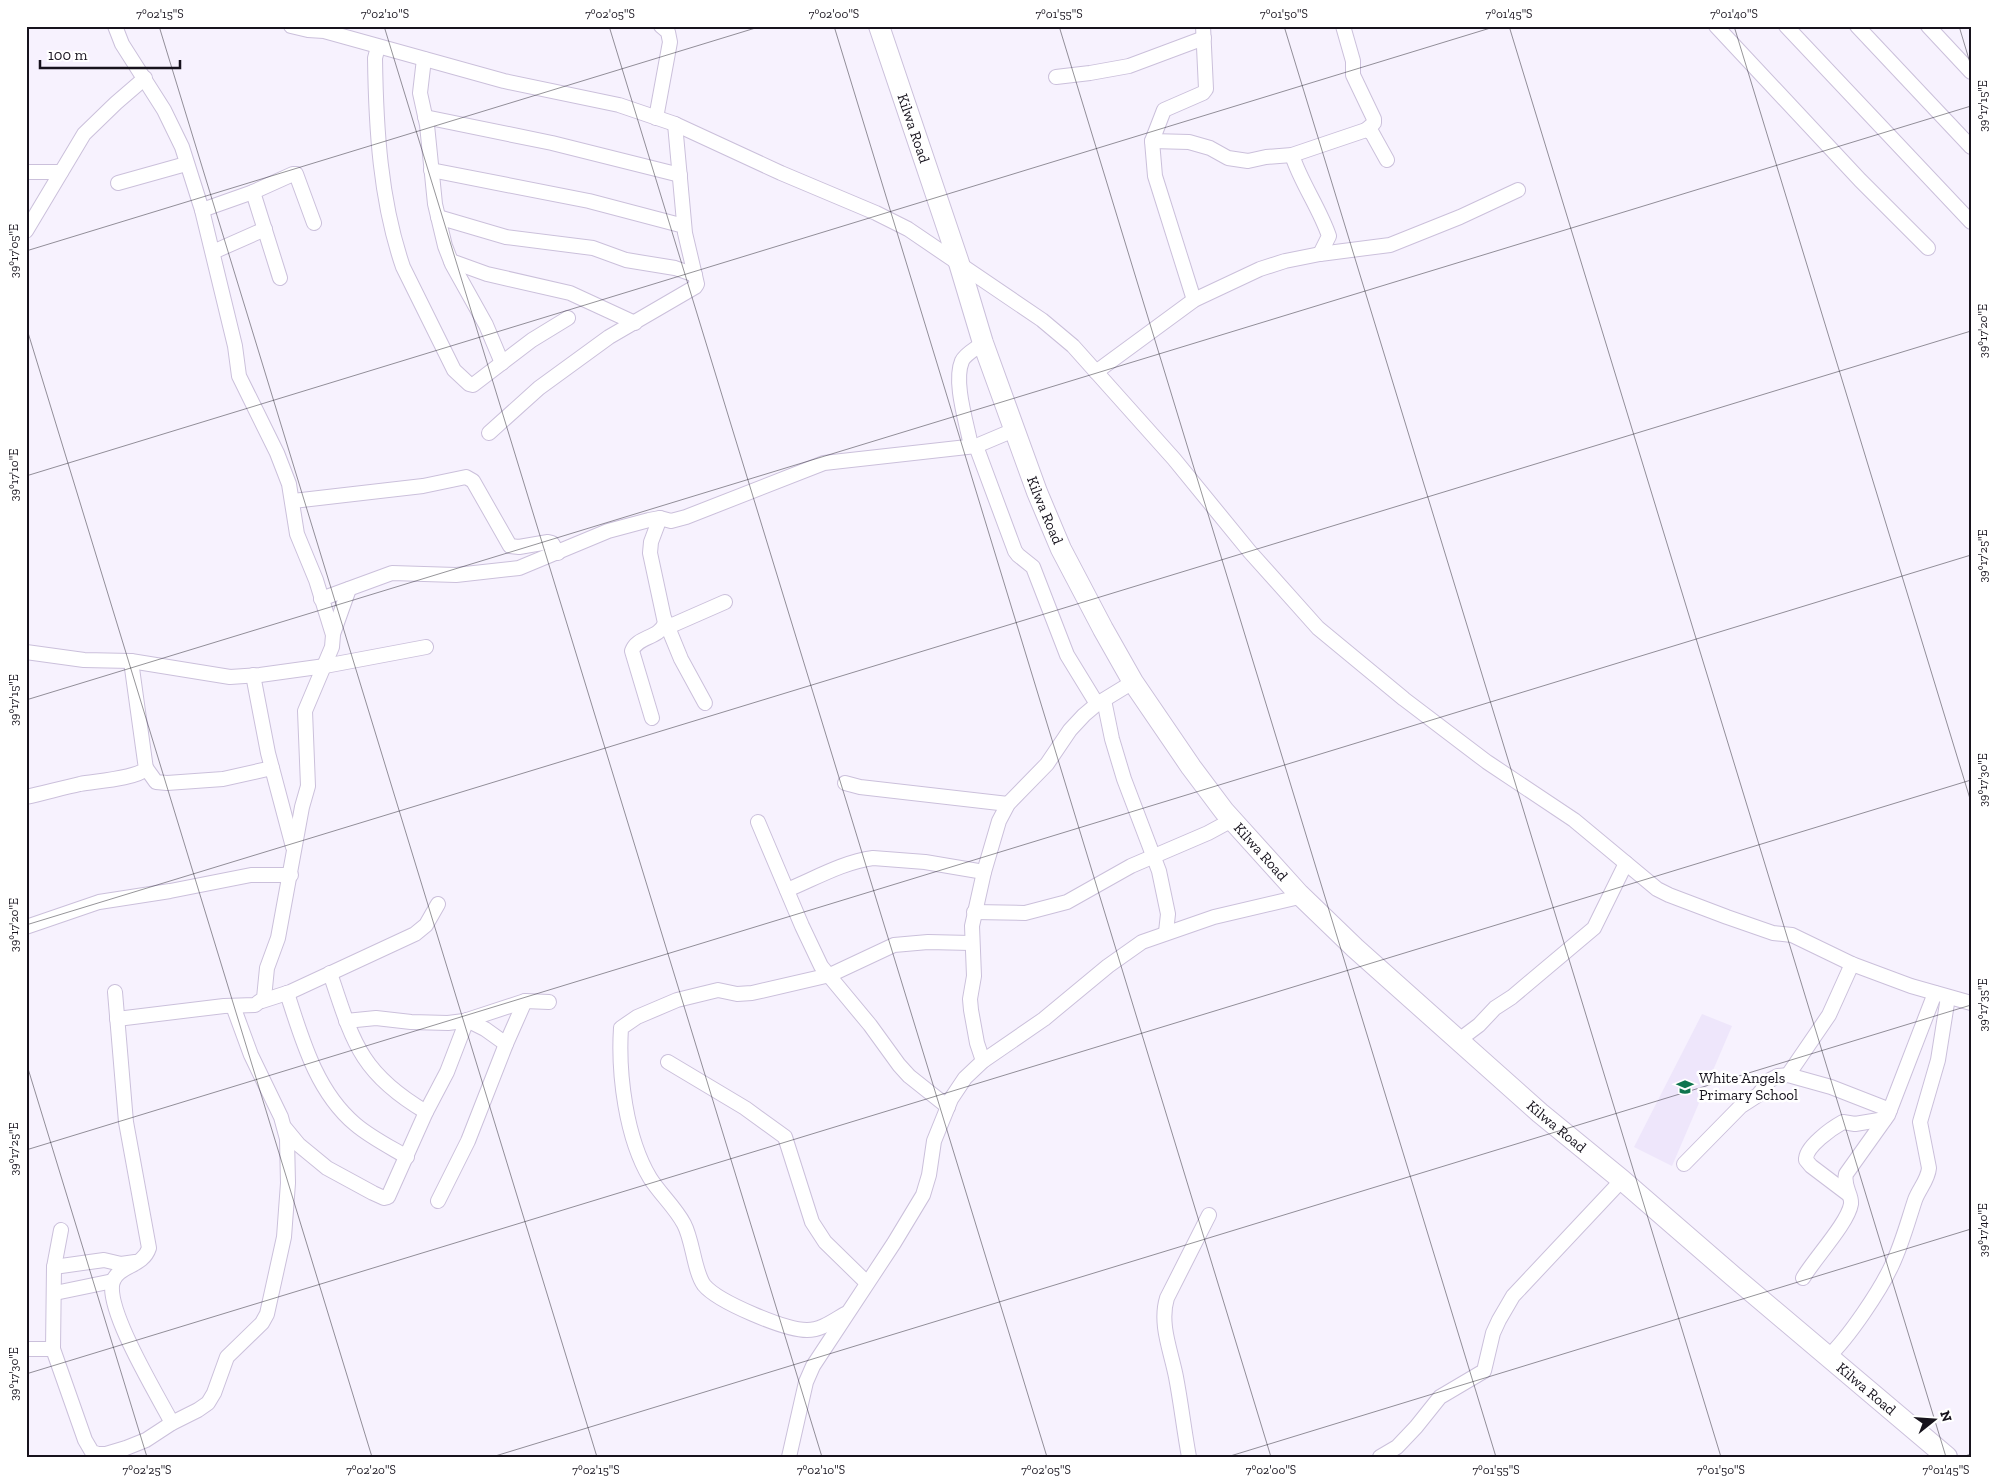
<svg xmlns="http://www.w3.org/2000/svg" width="1997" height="1483" font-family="'Zilla Slab',serif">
  <rect width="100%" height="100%" fill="#f7f2fe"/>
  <polygon fill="#eee6fb" points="1702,1014 1732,1026 1672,1166 1634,1147"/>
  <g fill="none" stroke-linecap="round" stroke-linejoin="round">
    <g stroke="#cbc0db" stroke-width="16">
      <g id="minor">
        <polyline points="115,26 122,44 164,110 182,147 202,210 235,346 239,376 277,453 289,484 297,534 316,580 333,635 332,647 305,711 308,786 302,807 278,938 267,968 264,998 255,1005 224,1006 117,1019"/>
        <polyline points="291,26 308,30 324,31 504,81 619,105 675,124 781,173 876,213 908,229 1042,320 1073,346 1174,459 1250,552 1318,628 1404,699 1487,762 1574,820 1657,889 1669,895 1727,917 1773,933 1792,935 1852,964 1911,986 1971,1003"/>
        <polyline points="1343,26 1353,61 1353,75 1374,119 1374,123 1366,130"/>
        <polyline points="1716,26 1860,180 1928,248"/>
        <polyline points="1786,26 1971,222"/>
        <polyline points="1857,26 1971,147"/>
        <polyline points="1928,26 1971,72"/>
        <path d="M378,47L375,58C376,128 380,200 403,267L454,370L469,384L473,385L532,340L568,318"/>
        <polyline points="424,59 420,93 427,125 435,204 445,246 452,264 486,325 502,363"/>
        <polyline points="1056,77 1090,73 1129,66 1204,38"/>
        <polyline points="425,117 552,143 680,175"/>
        <polyline points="656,118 670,42 668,32 661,26"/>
        <polyline points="1152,141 1189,142 1210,148 1228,158 1248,161 1266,157 1292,155 1366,130 1372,133 1387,160"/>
        <path d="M1292,155C1301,183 1319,207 1329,236L1320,254"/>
        <polyline points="431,170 589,201 684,226"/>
        <polyline points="26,172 61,172"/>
        <polyline points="118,183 186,164"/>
        <polyline points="253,192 280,278"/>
        <polyline points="202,210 253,192 293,174 296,174 314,223"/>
        <polyline points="438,217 506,237 593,248 626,260 675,268 695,275"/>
        <polyline points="26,231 84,134 116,103 145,78"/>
        <polyline points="213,252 265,229"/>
        <polyline points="451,261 487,274 570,293 635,323"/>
        <polyline points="1194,300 1155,176 1152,141 1164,110 1203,93 1206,89 1203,26"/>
        <polyline points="1096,372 1194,300 1260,269 1285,261 1320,254 1390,245 1460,217 1518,190"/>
        <polyline points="489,433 539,388 609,337 695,287 697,284 685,233 675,124"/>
        <path d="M971,446C967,424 953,382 962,361C965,354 977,348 983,343"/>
        <polyline points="976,446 1015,551 1018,555 1033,567 1067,655 1097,704"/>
        <polyline points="293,501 423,486 466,477 473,481 510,546 519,547 548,542 552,543 558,553"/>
        <polyline points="321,599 392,573 456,575 519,568 608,531 649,520 660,518 671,521 686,517 824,463 976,446 1014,430"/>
        <polyline points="665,620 681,659 705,703"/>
        <polyline points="668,627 725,602"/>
        <polyline points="333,634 349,589"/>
        <polyline points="26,652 84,660 131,661 230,677 260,675 325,666 426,647"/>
        <polyline points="253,675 268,753 293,847"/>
        <polyline points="1104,700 1112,739 1124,779 1159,871 1168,914 1166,932"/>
        <path d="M652,718L632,651C637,636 659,639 665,623L650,553L651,542L660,518"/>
        <polyline points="146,768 156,782 167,783 223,779 272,768"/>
        <polyline points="845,783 860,787 1008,804"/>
        <path d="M26,797C44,793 62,788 80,784C96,781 134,779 146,769L131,661"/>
        <polyline points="758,822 802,926 821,966 870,1025 899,1065 909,1076 948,1107"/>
        <path d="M787,890C814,879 843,862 873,858L925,862L984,872"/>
        <polyline points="974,912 1025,913 1067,902 1131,866 1208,833 1232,820"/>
        <polyline points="26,927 99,902 170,891 251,875 291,875"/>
        <path d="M330,973C353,1042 360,1073 426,1112"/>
        <path d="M115,992L126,1122L149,1248C143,1267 119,1265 113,1281C104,1308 158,1396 172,1423"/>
        <path d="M287,993C302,1039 316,1091 355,1124C370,1137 390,1147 407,1157"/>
        <polyline points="262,1001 290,992 415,934 426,925 438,904"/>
        <polyline points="467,1020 485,1029 506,1044"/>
        <polyline points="346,1021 376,1018 411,1022 448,1023 464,1021 525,1001 549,1002"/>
        <polyline points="1459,1040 1479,1025 1495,1008 1512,997 1594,928 1626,863"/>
        <polyline points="983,1061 977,1043 971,1010 970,999 974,976 972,926 984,872 999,821 1008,804 1047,764 1070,730 1084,715 1097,704 1133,682"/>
        <polyline points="668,1062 745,1108 785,1137 812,1222 825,1242 867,1283"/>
        <polyline points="1788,1075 1829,1015 1852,964"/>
        <polyline points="285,1128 299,1145 327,1168 373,1193 384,1198 388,1197 426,1112 447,1072 467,1020"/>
        <polyline points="1684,1164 1741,1106 1758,1095 1770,1080 1778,1076 1788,1075 1831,1087 1890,1110"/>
        <path d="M1848,1194L1811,1166L1806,1160C1805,1147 1832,1128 1843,1122L1855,1124L1885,1119"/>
        <polyline points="438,1201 468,1141 506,1044 525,1001"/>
        <polyline points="61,1230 54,1267 53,1349 85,1440 92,1452 98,1454 106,1454 126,1448 146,1440 172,1423 198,1410 208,1403 214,1393 227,1357 262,1323 267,1314 284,1237 288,1183 287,1139 281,1117 251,1055 233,1006"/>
        <polyline points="54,1267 104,1260 121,1264 135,1262"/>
        <path d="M1803,1278C1814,1259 1848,1223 1851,1204C1852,1194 1843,1187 1846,1174L1888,1115L1935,993"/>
        <polyline points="55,1293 113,1281"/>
        <path d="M845,1314C833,1321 821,1330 807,1330C785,1330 718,1302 704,1285C694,1271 693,1241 684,1224C675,1207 660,1194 650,1178C626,1138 618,1074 621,1028L637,1017L677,1000L718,990L737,994L752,993L830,975L894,945L928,942L971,943"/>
        <polyline points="26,1349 53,1349"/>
        <path d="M1828,1357C1849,1337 1880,1291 1892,1265C1902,1244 1908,1221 1915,1200C1919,1189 1928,1180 1929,1168L1920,1122L1938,1060L1948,997"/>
        <polyline points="789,1457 806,1382 813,1366 894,1243 923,1195 929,1175 934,1141 951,1099 965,1078 983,1061 1044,1019 1108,966 1142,942 1214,917 1295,898 1299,894"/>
        <path d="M1189,1457C1184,1430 1181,1403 1176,1377C1171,1351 1159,1324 1167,1298L1209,1215"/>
        <polyline points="1380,1457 1397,1447 1416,1427 1440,1397 1484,1371 1493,1333 1499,1320 1513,1296 1622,1180"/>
      </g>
    </g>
    <g stroke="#cbc0db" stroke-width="22">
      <g id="highway">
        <path id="s1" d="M879,26L959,263L983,343L1037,492L1061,549L1103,629L1133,682L1191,767L1224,811L1299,894L1355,948L1540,1113L1622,1180L1734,1277L1947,1457"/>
      </g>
    </g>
    <use href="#minor" stroke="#fff" stroke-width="14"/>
    <use href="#highway" stroke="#fff" stroke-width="20"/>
  </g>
  <path fill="none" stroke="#17131d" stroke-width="1" stroke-opacity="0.45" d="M26,26H27M159,26L597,1457M384,26L822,1457M609,26L1047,1457M834,26L1271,1457M1059,26L1496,1457M1284,26L1721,1457M1509,26L1946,1457M1734,26L1971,802M1959,26L1971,66M26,251L762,26M26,326L372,1457M26,476L1497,26M26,700L1971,106M26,925L1971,331M26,1062L147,1457M26,1150L1971,555M26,1374L1971,780M492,1457L1971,1005M1227,1457L1971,1229M1962,1457L1971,1454"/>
  <defs>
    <g id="school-bare" transform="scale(1.35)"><path d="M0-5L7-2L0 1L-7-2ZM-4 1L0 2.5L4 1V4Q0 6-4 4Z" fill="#0e754e" stroke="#fff" stroke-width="2.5" paint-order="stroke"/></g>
  </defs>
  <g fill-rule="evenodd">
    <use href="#school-bare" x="1685" y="1087"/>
  </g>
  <g text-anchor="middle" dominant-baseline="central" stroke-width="5" stroke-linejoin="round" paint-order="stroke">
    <g font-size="15" fill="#17131d" stroke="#fff">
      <text stroke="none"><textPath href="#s1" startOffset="108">Kilwa Road</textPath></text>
      <text stroke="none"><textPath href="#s1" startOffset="512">Kilwa Road</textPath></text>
      <text stroke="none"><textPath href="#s1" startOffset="918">Kilwa Road</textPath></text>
      <text stroke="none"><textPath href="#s1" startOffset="1322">Kilwa Road</textPath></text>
      <text stroke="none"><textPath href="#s1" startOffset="1728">Kilwa Road</textPath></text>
    </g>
    <g font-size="15" fill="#17131d" stroke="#fff" text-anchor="start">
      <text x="1699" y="1078">White Angels<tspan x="1699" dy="17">Primary School</tspan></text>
    </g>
  </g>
  <rect width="1997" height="1483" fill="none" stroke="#ffffff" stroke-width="55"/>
  <g transform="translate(1934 1420) rotate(73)" stroke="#ffffff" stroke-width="4" paint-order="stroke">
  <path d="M0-4L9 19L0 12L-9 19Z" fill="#17131d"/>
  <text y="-8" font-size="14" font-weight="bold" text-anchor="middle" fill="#17131d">N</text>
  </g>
  <path d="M40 60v8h140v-8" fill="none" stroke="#17131d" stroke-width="2.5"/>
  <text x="48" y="60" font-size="15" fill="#17131d" stroke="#ffffff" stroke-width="4" paint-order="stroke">100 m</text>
  <rect x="28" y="28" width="1942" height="1428" fill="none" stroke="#17131d" stroke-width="2"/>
  <g font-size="12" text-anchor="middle" fill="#17131d">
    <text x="160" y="18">7°02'15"S</text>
    <text x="385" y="18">7°02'10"S</text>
    <text x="610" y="18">7°02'05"S</text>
    <text x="834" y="18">7°02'00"S</text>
    <text x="1059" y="18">7°01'55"S</text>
    <text x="1284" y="18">7°01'50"S</text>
    <text x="1509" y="18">7°01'45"S</text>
    <text x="1734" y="18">7°01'40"S</text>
    <text transform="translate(1983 106) rotate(-90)" y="4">39°17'15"E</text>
    <text transform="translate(14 251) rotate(-90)" y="4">39°17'05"E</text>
    <text transform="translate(1983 331) rotate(-90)" y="4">39°17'20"E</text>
    <text transform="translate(14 475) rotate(-90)" y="4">39°17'10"E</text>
    <text transform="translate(1983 556) rotate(-90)" y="4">39°17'25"E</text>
    <text transform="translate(14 700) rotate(-90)" y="4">39°17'15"E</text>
    <text transform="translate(1983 780) rotate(-90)" y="4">39°17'30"E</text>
    <text transform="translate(14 925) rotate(-90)" y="4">39°17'20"E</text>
    <text transform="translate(1983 1005) rotate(-90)" y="4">39°17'35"E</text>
    <text transform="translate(14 1149) rotate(-90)" y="4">39°17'25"E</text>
    <text transform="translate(1983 1230) rotate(-90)" y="4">39°17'40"E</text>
    <text transform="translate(14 1374) rotate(-90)" y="4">39°17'30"E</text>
    <text x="147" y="1474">7°02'25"S</text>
    <text x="371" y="1474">7°02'20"S</text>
    <text x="596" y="1474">7°02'15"S</text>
    <text x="821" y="1474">7°02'10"S</text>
    <text x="1046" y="1474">7°02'05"S</text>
    <text x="1271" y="1474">7°02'00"S</text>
    <text x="1496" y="1474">7°01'55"S</text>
    <text x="1721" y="1474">7°01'50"S</text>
    <text x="1946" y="1474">7°01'45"S</text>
  </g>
</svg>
